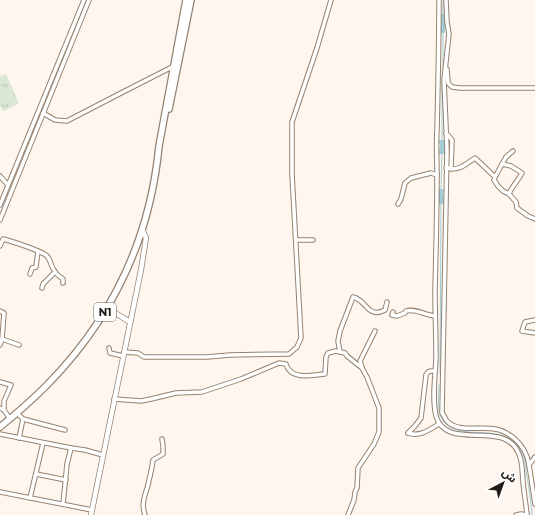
<svg xmlns="http://www.w3.org/2000/svg" width="535" height="515" font-family="Montserrat,'Noto Sans Arabic',sans-serif">
  <defs>
    <pattern id="grass-tufts" width="24" height="20" patternUnits="userSpaceOnUse"><rect width="24" height="20" fill="#dae7d3"/><path d="M3 7l-1-3M5 7V3M7 7l1-3M15 17l-1-3M17 17v-4M19 17l1-3" fill="none" stroke="#bbc6b4"/></pattern>
  </defs>
  <rect width="100%" height="100%" fill="#fff7ef"/>
  <polygon fill="url(#grass-tufts)" points="6,74 19,103 4,111 0,107 0,76"/>
  <g fill="#a2ccd6">
    <rect x="440" y="14" width="5" height="19"/>
    <polygon points="438,140 445,140 445,154 439,154 440,145"/>
    <polygon points="440,189 442,189 444,190 443,193 444,204 438,204 439,196 438,190"/>
  </g>
  <g fill="none" stroke-linecap="round" stroke-linejoin="round">
    <g stroke="#a2ccd6" stroke-width="1">
      <polyline points="443,14 443,0"/>
      <polyline points="443,75 443,33"/>
      <polyline points="442,140 442,84"/>
      <polyline points="441,189 442,154"/>
      <polyline points="440,373 441,204"/>
      <path d="M439,385C439,393 437,408 440,415C452,446 498,420 518,446C520,449 523,454 524,457C525,462 526,467 526,472C529,487 531,501 532,515"/>
    </g>
    <g stroke="#948271" stroke-width="5.5">
      <g id="minor">
        <path d="M439,0C439,43 438,86 437,130C436,145 437,160 437,175C437,213 436,252 435,290C435,313 436,336 436,359C435,378 432,398 436,416C446,452 503,419 518,452C523,461 522,472 523,482C524,493 526,504 527,515"/>
        <path d="M446,0L447,22L449,34L444,80L447,150L442,413C444,415 445,419 447,421C458,433 481,426 495,429C503,430 509,434 515,439C522,445 528,455 529,465"/>
        <polyline points="447,69 448,83 452,87 460,88 535,88"/>
        <polyline points="43,113 55,120 67,121 123,92 174,66"/>
        <polyline points="446,133 452,140 451,169"/>
        <path d="M502,164L511,166L522,173C518,181 512,186 509,194"/>
        <path d="M446,168C460,171 464,165 475,158L495,177L494,180L498,186L503,191L509,194L516,202L517,208L528,216L535,219"/>
        <polyline points="0,176 8,185"/>
        <polyline points="495,177 506,157 513,151"/>
        <polyline points="398,204 401,199 405,183 411,178 431,173 437,175"/>
        <polyline points="0,205 84,0"/>
        <polyline points="0,220 89,0"/>
        <polyline points="296,240 313,240"/>
        <path d="M0,246L3,239C11,241 42,251 47,256C49,258 50,261 51,264C53,270 58,276 63,279V283"/>
        <polyline points="30,274 32,268 36,267 38,251"/>
        <polyline points="42,288 43,284 55,272"/>
        <polyline points="0,311 4,313 2,339"/>
        <path d="M393,312L392,315L397,316L405,313L406,311C415,308 424,315 435,316"/>
        <polyline points="535,320 525,322 522,331 535,333"/>
        <polyline points="0,345 2,339 19,345"/>
        <polyline points="109,348 110,353 123,356"/>
        <polyline points="124,352 138,353 144,357 207,357 230,355 289,354 297,347 301,338 292,174 292,122 317,48 331,0"/>
        <path d="M340,352L338,341L340,331L353,297C367,300 367,319 385,310L387,302"/>
        <polyline points="362,367 360,361 375,331"/>
        <polyline points="0,382 11,385 4,401 4,410"/>
        <path d="M114,399L141,401L151,399L176,393L202,392L241,379L279,363L286,364C291,381 312,375 325,374L326,357L328,353L336,351L345,353L347,356L362,368L367,377L379,408V432L374,444L358,468L357,488L355,492L354,500L348,515"/>
        <polyline points="0,408 4,410 10,419"/>
        <polyline points="17,413 23,419 65,430"/>
        <path d="M408,433L415,426L421,418L426,375C428,370 431,371 435,371"/>
        <path d="M408,433C420,437 429,430 439,424"/>
        <polyline points="0,434 71,448 85,450 103,455"/>
        <polyline points="19,438 23,419"/>
        <polyline points="535,457 529,465 535,504"/>
        <polyline points="36,474 66,480"/>
        <polyline points="0,492 92,510"/>
        <polyline points="30,498 43,443"/>
        <polyline points="63,504 67,464 71,448"/>
        <path d="M145,515C140,501 147,493 149,480C151,473 152,467 153,460L163,454V446L162,439"/>
        <polyline points="516,515 521,514 527,515"/>
      </g>
    </g>
    <g stroke="#948271" stroke-width="6">
      <g id="major">
        <polyline points="107,308 130,322"/>
        <polyline points="91,515 141,270 146,238 142,229"/>
      </g>
    </g>
    <g stroke="#948271" stroke-width="8">
      <g id="highway">
        <polyline points="169,109 191,0"/>
        <path d="M0,427C16,414 32,400 47,385C113,318 150,239 159,146L186,0"/>
      </g>
    </g>
    <use href="#minor" stroke="#fff" stroke-width="3.5"/>
    <use href="#major" stroke="#fff" stroke-width="4.5"/>
    <use href="#highway" stroke="#fff" stroke-width="5.5"/>
  </g>
  <g text-anchor="middle" dominant-baseline="central" stroke-width="3" stroke-linejoin="round" paint-order="stroke">
    <rect fill="#fff" stroke="#65605b" stroke-width="1" x="94" y="303" width="22" height="18" rx="3"/>
    <g font-size="11" font-weight="bold" fill="#231c15">
      <text x="105" y="312">N1</text>
    </g>
  </g>
  <g transform="translate(503 483) rotate(41)" stroke="#ffffff" stroke-width="3" paint-order="stroke">
  <path d="M0-3L7 15L0 10L-7 15Z" fill="#231c15"/>
  <text y="-6" font-size="11" font-weight="bold" text-anchor="middle" fill="#231c15">ش</text>
  </g>
</svg>
